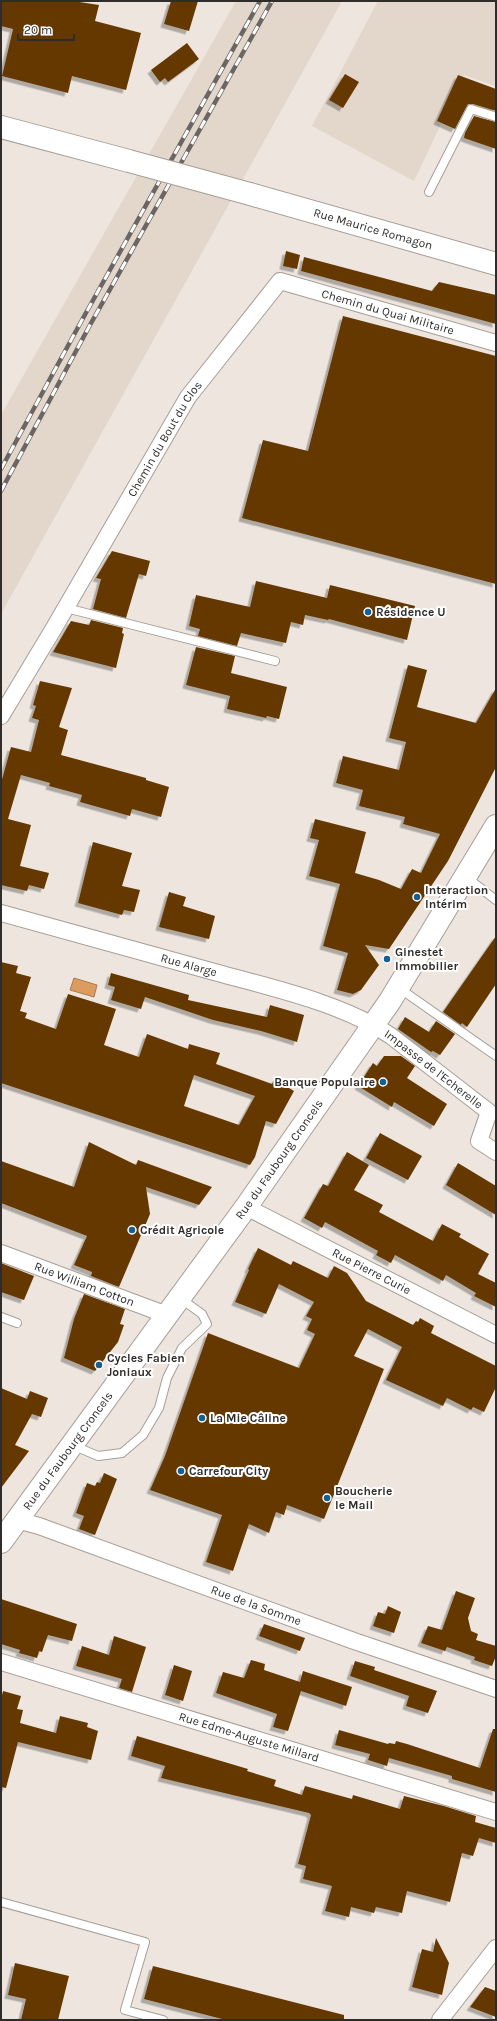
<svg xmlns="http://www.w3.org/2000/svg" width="497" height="2021" font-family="Karla,sans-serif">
  <defs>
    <filter id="shadow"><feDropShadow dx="-3.5" dy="3.5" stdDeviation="0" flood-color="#0004"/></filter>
  </defs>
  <rect width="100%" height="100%" fill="#ede5de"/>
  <g fill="#e3d6ca">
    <polygon points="236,1 342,1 1,614 1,415"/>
    <polygon points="378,1 496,1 496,86 464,75 414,181 312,126"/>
  </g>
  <polygon fill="#dc9c60" stroke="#a87a50" points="74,978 97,985 94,997 70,990"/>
  <g fill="#653904" fill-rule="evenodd" filter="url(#shadow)">
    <polygon points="1,1 73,1 99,5 95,21 141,33 126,90 72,76 68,93 2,76 13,29 1,26"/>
    <polygon points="171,1 198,1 189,31 164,24"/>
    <polygon points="187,43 199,59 168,82 165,78 160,82 151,70"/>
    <polygon points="345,74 359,82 343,108 329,100"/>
    <polygon points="458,75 496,89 496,111 473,104 468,104 455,129 437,121"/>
    <polygon points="474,116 496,122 496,149 464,138 465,133"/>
    <polygon points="286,251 300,255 297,269 283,266"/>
    <polygon points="304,257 432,291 439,282 496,295 496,324 301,271"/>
    <polygon points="343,316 496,356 496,584 242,518 263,440 308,451"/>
    <polygon points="112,551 150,561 146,576 139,574 126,618 93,609 101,579 96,578"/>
    <polygon points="256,581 327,598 330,585 415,606 407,640 329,619 328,620 305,615 303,625 291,622 286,643 241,633 237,646 198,636 200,629 189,626 196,595 250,607"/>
    <polygon points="91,620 123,628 122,633 124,634 116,668 53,652 71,621 89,625"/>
    <polygon points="196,647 235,656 231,673 287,687 279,719 267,716 266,718 227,709 230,696 186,685"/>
    <polygon points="408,665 427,670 417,707 476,723 496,688 496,767 448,861 389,949 365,945 379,965 361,990 353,994 337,990 348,953 323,946 340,884 309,876 319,840 310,838 315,819 366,832 355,873 379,880 401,889 412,869 421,873 440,834 403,824 405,817 359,806 363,790 336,783 343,756 399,770 406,742 389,738"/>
    <polygon points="40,681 72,688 59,727 68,730 61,755 146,778 146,780 169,787 161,817 132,809 130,816 80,802 82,795 49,786 50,783 21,775 8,819 31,825 20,866 49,873 44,889 29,885 27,891 1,885 1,783 11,747 31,752 39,720 32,718 36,706 33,705"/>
    <polygon points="93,842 132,853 122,886 140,890 134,912 124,910 122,915 78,903"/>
    <polygon points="169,892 186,897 183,906 215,916 209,939 159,927"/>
    <polygon points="496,936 496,984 467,1027 462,1023 461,1025 443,1012"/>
    <path d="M1,962L18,966L16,973L31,977L20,1011L27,1013L25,1018L56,1029L68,994L116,1009L104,1045L139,1057L147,1034L188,1049L189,1044L220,1053L216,1064L272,1084L274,1079L294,1091L276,1124L266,1121L255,1157L250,1165L1,1083ZM194,1075L255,1096L239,1125L184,1106Z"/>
    <polygon points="111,973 189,995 188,1000 267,1017 270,1005 304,1015 297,1042 261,1031 213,1020 145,997 141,1009 111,1000 115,987 108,985"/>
    <polygon points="405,1017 429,1032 436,1021 455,1034 440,1055 433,1051 431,1052 398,1029"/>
    <polygon points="384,1056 401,1056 415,1066 407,1078 447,1104 434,1126 394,1102 392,1107 358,1086 373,1063 377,1066"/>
    <polygon points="380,1133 422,1156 408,1180 366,1158"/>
    <polygon points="89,1142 136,1165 138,1160 212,1187 199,1205 146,1187 150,1214 119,1287 91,1276 92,1272 74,1265 87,1236 1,1203 1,1161 74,1187"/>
    <polygon points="347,1152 369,1165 354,1190 383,1205 379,1212 433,1241 442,1224 461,1234 459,1237 489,1254 478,1274 496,1283 496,1307 474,1296 476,1293 446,1275 443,1281 395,1255 391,1263 376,1255 378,1251 325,1222 322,1228 304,1218 323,1184 328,1186"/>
    <polygon points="458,1163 496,1186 496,1215 446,1185"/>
    <polygon points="258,1248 291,1265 293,1261 328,1278 334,1266 347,1273 366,1301 413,1325 416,1321 418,1322 420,1318 434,1326 431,1333 496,1366 496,1387 484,1412 473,1407 471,1410 447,1398 443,1406 386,1380 402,1347 368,1329 354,1356 384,1369 324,1519 287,1505 284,1515 276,1512 269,1533 249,1524 233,1571 206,1562 222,1515 150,1490 165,1456 208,1333 299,1368 315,1334 307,1330 312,1319 306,1316 314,1302 279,1284 266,1314 235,1302 249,1270 248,1269"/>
    <polygon points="1,1263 34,1276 24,1300 1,1292"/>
    <polygon points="84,1294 125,1309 120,1324 124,1325 118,1342 95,1371 64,1358 74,1319"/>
    <polygon points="1,1388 27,1399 30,1391 48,1398 41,1417 32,1414 15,1445 29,1451 1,1488"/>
    <polygon points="104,1473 117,1479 95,1535 79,1529 84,1516 76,1513 87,1483 95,1486 97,1482 100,1483"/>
    <polygon points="456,1591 475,1598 468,1618 471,1631 478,1634 476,1640 496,1646 496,1656 492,1666 474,1660 475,1657 447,1647 445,1651 421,1643 428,1626 442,1630"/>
    <polygon points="1,1599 77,1624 72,1641 48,1635 42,1652 39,1651 37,1658 19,1653 20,1650 1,1644"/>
    <polygon points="388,1606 401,1612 394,1633 373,1626 378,1612 385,1614"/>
    <polygon points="264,1624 305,1638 300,1651 259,1636"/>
    <polygon points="114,1636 146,1647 132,1692 119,1688 122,1679 76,1666 82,1646 109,1655"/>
    <polygon points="251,1660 265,1664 264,1670 300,1682 303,1671 352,1687 346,1706 301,1691 288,1731 273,1727 277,1714 216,1693 223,1672 244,1678"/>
    <polygon points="355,1661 375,1667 374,1670 437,1691 428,1713 406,1706 409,1696 350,1676"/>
    <polygon points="174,1665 192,1671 183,1701 165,1695"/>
    <polygon points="3,1691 21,1696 17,1709 23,1710 20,1723 56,1733 60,1716 88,1723 87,1727 98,1731 91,1760 18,1742 6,1788 1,1787 1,1699"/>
    <polygon points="493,1729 496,1729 496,1792 452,1779 452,1776 389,1758 387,1766 368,1760 370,1754 335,1745 339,1730 388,1744 389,1743 395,1744 396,1741 407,1744 480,1768"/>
    <polygon points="137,1736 248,1769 247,1771 276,1780 274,1786 302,1795 305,1786 352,1799 353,1795 400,1809 404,1796 444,1806 476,1816 475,1822 496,1828 496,1843 479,1838 473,1856 462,1853 450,1902 407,1891 402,1913 376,1907 374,1913 351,1907 349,1917 325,1911 332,1886 303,1879 306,1866 298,1864 311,1815 309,1813 161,1778 165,1766 131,1756"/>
    <polygon points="436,1938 449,1963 442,1995 412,1987 422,1949 433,1952"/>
    <polygon points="15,1963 69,1976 58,2020 21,2020 26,1999 8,1995"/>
    <polygon points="153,1966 344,2015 344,2020 226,2020 144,1999"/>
    <polygon points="485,1987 496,1991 496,2017 470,2007"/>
  </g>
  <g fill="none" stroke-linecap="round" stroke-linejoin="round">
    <g stroke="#a69e98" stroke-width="10">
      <g id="lane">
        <polyline points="429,192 471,109 496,117"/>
        <polyline points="66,608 275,661"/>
        <polyline points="466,877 496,900"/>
        <polyline points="399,988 496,1056"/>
        <polyline points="1,1317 17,1323"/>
        <polyline points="72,1445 98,1456 122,1453 143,1435 159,1408 167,1378 182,1348 207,1324 202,1314 180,1298"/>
        <polyline points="1,1902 145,1942 125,2010 163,2020"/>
      </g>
    </g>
    <g stroke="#a69e98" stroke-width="18">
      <g id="street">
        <path id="s1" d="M1,716L54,628L188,397L280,281L496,343"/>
        <path id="s2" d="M1,913C73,933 145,953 218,973C273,988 344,1004 391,1036L489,1112L479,1141L496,1152"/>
        <path id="s3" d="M246,1207L496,1335"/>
        <path id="s4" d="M1,1253L167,1315"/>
        <path id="s5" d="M17,1520L39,1526L354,1641L496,1689"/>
        <path id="s6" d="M1,1662L496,1812"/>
        <polyline points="440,2020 496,1948"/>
      </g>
    </g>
    <g stroke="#a69e98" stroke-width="24">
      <g id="secondary">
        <polyline points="1,127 129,161"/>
        <path id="s7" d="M250,194L496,264"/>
        <path id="s8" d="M1,1542L246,1207L362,1041L390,1001L496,826"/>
      </g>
    </g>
    <use href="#lane" stroke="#fff" stroke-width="8"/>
    <use href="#street" stroke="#fff" stroke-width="16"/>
    <use href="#secondary" stroke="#fff" stroke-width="22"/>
    <g stroke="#6b6663" stroke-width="4.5">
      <g id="rail">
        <polyline points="1,469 82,320 260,1"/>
        <polyline points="1,491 90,325 272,1"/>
      </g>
    </g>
    <use href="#rail" stroke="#fff" stroke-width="3" stroke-dasharray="9" stroke-linecap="butt"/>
    <g stroke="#a69e98" stroke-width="24" stroke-linecap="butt">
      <polyline id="secondary-bridge" points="129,161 250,194"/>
    </g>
    <use href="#secondary-bridge" stroke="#fff" stroke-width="22"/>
  </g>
  <g fill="#156093" stroke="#fff" stroke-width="1.5">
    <circle cx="368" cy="612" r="4"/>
    <circle cx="417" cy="897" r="4"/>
    <circle cx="387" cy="959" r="4"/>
    <circle cx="383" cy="1082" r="4"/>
    <circle cx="132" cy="1230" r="4"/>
    <circle cx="99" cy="1365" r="4"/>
    <circle cx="202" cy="1418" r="4"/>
    <circle cx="181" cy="1471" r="4"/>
    <circle cx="327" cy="1498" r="4"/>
  </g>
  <g text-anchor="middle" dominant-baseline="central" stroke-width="4" stroke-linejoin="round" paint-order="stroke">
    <g font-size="12" fill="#2f2c2a" stroke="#fff">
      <text stroke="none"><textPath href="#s7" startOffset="128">Rue Maurice Romagon</textPath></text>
      <text stroke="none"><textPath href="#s1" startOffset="630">Chemin du Quai Militaire</textPath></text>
      <text stroke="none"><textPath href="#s1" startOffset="322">Chemin du Bout du Clos</textPath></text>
      <text stroke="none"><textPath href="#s2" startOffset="195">Rue Alarge</textPath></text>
      <text stroke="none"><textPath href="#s2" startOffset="464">Impasse de l'Echerelle</textPath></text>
      <text stroke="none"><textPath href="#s8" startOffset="473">Rue du Faubourg Croncels</textPath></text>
      <text stroke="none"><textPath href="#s3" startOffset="141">Rue Pierre Curie</textPath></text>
      <text stroke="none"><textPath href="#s4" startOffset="89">Rue William Cotton</textPath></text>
      <text stroke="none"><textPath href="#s8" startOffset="113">Rue du Faubourg Croncels</textPath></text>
      <text stroke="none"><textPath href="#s5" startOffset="254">Rue de la Somme</textPath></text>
      <text stroke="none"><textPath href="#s6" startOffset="259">Rue Edme-Auguste Millard</textPath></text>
    </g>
    <g font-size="12" font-weight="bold" fill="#2f2c2a" stroke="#fff" text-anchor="start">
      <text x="376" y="612">Résidence U</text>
      <text x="425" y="890">Interaction<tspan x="425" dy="14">Intérim</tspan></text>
      <text x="395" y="952">Ginestet<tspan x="395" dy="14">Immobilier</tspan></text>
      <text x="375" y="1082" text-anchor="end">Banque Populaire</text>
      <text x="140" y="1230">Crédit Agricole</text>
      <text x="107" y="1358">Cycles Fabien<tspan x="107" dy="14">Joniaux</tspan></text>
      <text x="210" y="1418">La Mie Câline</text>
      <text x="189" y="1471">Carrefour City</text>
      <text x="335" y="1491">Boucherie<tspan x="335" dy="14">le Mail</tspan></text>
    </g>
  </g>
  <rect width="497" height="2021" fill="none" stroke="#2f2c2a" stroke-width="4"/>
  <path d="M18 34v6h56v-6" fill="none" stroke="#2f2c2a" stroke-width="2"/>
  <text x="24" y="34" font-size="12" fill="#2f2c2a" stroke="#ffffff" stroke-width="3" paint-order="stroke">20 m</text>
</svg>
